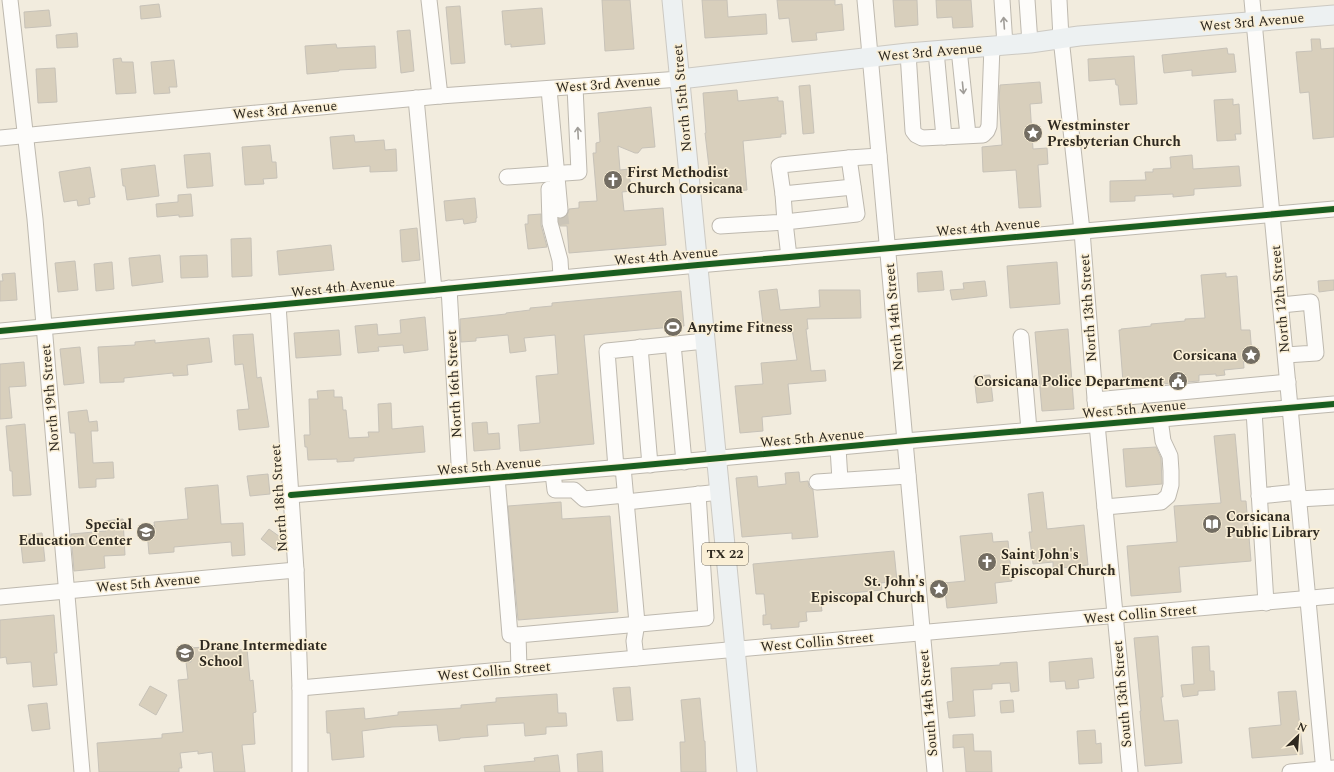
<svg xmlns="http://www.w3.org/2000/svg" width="1334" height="772" font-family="Spectral,serif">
  <rect width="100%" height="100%" fill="#f2ecde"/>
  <g fill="#d8cfbc" stroke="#c7c2b8">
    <polygon points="602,0 630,0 634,49 605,51"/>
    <polygon points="702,0 727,0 728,17 766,14 767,34 705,38"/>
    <polygon points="777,0 835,0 835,5 842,4 844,30 816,33 817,40 792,42 789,18 779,19"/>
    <polygon points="893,0 917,0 918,25 895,27"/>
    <polygon points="936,0 971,0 973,27 953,28 952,17 937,18"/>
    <polygon points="159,4 161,17 141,19 140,6"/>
    <polygon points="460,6 465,63 451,64 446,7"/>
    <polygon points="542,8 545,44 511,47 511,44 505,45 502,11"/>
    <polygon points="49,10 51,26 25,28 24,12"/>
    <polygon points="410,30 414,71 401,73 397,31"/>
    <polygon points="77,33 78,47 57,48 56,35"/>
    <polygon points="1311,39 1320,39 1321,49 1334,48 1334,137 1313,139 1309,92 1300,93 1296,52 1312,51"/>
    <polygon points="336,44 337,48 375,46 376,68 339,70 339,71 307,74 305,46"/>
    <polygon points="1227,48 1228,54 1234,54 1236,72 1192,76 1192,70 1164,73 1162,55"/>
    <polygon points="1134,56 1137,104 1120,105 1118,85 1116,85 1115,79 1089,81 1088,59"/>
    <polygon points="121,58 122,62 133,62 136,93 116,94 113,59"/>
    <polygon points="174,60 177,87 169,87 170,93 154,94 151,62"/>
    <polygon points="55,68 57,102 38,103 36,69"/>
    <polygon points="1040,82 1042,103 1030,104 1033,149 1047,148 1048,164 1038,165 1041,207 1019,208 1016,170 983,172 982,147 1002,145 999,100 1000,85"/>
    <polygon points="810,85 814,133 803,134 799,86"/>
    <polygon points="737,90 738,101 778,97 778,101 783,101 786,134 781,134 781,137 743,141 747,190 712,193 705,133 706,133 703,93"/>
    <polygon points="1233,99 1233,105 1239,104 1241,134 1235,134 1236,140 1217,141 1214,100"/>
    <polygon points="651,107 655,147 642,148 638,153 635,153 618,146 620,170 629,169 631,191 622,192 624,211 663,208 666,245 569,253 567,226 560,226 559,219 565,217 568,213 569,209 579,208 579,202 597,201 593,153 596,153 596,143 600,142 598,113"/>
    <polygon points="354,135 355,142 384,140 385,150 396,149 397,171 370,172 370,166 333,169 330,137"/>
    <polygon points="270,145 272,162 276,162 277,178 263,179 264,184 245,185 242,147"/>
    <polygon points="210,153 213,186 187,188 184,155"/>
    <polygon points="1192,155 1193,169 1239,166 1241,186 1194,189 1194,195 1173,197 1173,194 1135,196 1135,201 1110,202 1110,181 1146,180 1145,172 1153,172 1153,169 1171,168 1170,157"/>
    <polygon points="155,165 159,196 127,200 125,186 123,186 121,169"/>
    <polygon points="90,167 95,197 89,198 90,204 78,206 77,200 64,202 59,172"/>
    <polygon points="191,194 193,216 179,217 179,215 157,217 156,204 178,202 178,195"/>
    <polygon points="475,198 477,218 476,218 476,222 464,224 463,219 446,221 444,201"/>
    <polygon points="541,214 541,225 547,247 528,249 525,224 528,224 528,215"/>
    <polygon points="417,228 420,260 402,262 400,230"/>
    <polygon points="251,238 252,276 232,277 231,239"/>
    <polygon points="331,245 334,270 279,275 277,251"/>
    <polygon points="160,255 163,282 132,286 129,258"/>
    <polygon points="207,255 208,277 181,278 180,256"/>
    <polygon points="75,261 78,290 58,292 55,263"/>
    <polygon points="112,262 114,289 96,291 94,264"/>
    <polygon points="1057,262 1060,304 1010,308 1007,266"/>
    <polygon points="942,271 944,290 918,292 917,273"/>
    <polygon points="15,273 17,300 0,301 0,281 3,281 2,274"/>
    <polygon points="1226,273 1226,277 1237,276 1241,330 1250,330 1252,354 1243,355 1244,368 1224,370 1225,375 1216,376 1216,374 1199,375 1199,381 1148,385 1148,382 1131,383 1131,381 1123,382 1119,330 1121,330 1121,329 1151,326 1151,324 1185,321 1185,319 1205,318 1201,275"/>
    <polygon points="1334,280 1334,290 1319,292 1318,281"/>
    <polygon points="985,281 987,296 952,300 950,290 964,289 963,283"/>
    <polygon points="777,289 780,310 820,307 819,290 860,290 861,318 807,319 808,329 806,329 811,371 825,370 826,381 788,384 791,414 762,417 763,431 740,433 735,386 763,384 761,363 797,360 792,329 764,332 759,291"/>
    <polygon points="681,291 684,326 584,335 594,444 520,451 518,425 540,423 536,376 558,374 555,335 524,338 526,351 510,353 508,335 476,338 476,341 461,342 460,319 506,314 506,313 530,310 530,308 552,306 552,303"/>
    <polygon points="425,317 428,350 404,353 403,345 378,347 379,351 358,353 355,326 377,324 378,335 401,333 400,320"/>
    <polygon points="1068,329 1074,409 1042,411 1035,332"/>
    <polygon points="339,330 341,355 296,358 294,333"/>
    <polygon points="253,334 257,378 261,377 269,427 239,430 237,410 249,409 243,364 235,365 233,335"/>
    <polygon points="209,338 212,362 187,365 188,375 173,376 173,373 124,378 124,382 100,383 98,347 135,345 135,342 155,340 155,343"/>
    <polygon points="80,347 84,383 64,385 60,349"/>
    <polygon points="24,362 26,386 9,387 12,418 0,419 0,364"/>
    <polygon points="990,375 993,401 977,403 974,376"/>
    <polygon points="334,390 334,397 342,397 343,410 346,410 349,438 369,437 368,432 379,432 378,404 391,403 392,429 423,426 425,452 354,458 354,461 337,462 337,459 308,460 307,447 305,447 304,435 310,435 309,399 318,399 317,391"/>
    <polygon points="87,410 89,422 97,421 98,431 91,431 93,463 113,462 114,478 96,479 96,487 79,488 75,433 70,433 68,412"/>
    <polygon points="487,422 488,434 499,433 500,449 474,451 472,423"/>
    <polygon points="25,424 31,495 13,496 12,471 10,471 6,426"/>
    <polygon points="1235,434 1241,501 1246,501 1251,561 1179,567 1181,592 1131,596 1127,546 1177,542 1174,506 1221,503 1214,436"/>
    <polygon points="1156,447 1161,458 1162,484 1126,487 1123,449"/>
    <polygon points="799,472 800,482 808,481 809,487 813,490 818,537 792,539 792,533 742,537 736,478 757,476 758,487 786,484 785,473"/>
    <polygon points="268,474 270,494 250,496 247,476"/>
    <polygon points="218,485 221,524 243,523 245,555 232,556 231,542 174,547 174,552 149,554 147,531 155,530 154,522 188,519 185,488"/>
    <polygon points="1043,492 1047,529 1084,525 1088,565 1053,569 1053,562 1033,564 1029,532 1032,532 1028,494"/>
    <polygon points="561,502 562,519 610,516 618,612 518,620 508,506"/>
    <polygon points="123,519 125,555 104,556 105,568 74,571 71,534 106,531 105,521"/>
    <polygon points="269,529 283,539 275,550 261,539"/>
    <polygon points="42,533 45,561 23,563 20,535"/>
    <polygon points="992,533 993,542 1008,541 1012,581 995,583 997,603 947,608 944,583 965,581 960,536"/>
    <polygon points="894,551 897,581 881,583 882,590 820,596 822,611 806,612 807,621 799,622 799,627 771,629 771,624 763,625 763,615 766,615 764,594 756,594 753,564"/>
    <polygon points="54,615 57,653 54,653 57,685 33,687 31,662 7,664 6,657 0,658 0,620"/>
    <polygon points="1158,636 1163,697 1161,697 1164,721 1178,720 1182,763 1145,766 1140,711 1141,711 1134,638"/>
    <polygon points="234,645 235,650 247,649 250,681 253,680 256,712 253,713 255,744 242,745 245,772 214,772 212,752 198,754 198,751 180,753 182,768 179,768 179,772 99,772 97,743 162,738 162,734 183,732 178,680 188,679 186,662 191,662 190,648"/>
    <polygon points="1209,646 1210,671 1214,671 1215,690 1198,691 1198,695 1183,697 1181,685 1194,684 1192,647"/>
    <polygon points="1092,658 1094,678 1078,680 1079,688 1066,689 1065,681 1050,682 1049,662"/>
    <polygon points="1017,662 1019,691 1011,692 1010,683 992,684 992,689 973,690 975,716 949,718 947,702 953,701 951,668 1000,665 1000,663"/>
    <polygon points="150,686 167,695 156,715 139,705"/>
    <polygon points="630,687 633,720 617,721 613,688"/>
    <polygon points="1296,691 1303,754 1252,758 1249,728 1281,725 1278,692"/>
    <polygon points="557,694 558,713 566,713 567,726 546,727 546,734 525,736 524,723 487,725 488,736 460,738 460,739 439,741 437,725 392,727 362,731 364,757 332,760 330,733 327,733 326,711 364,708 365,719 398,715 398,712 461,708 461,705 496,702 496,698"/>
    <polygon points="700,698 704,741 705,741 706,772 681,772 680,742 685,742 681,700"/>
    <polygon points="1013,700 1014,712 1001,713 1000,701"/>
    <polygon points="47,703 50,729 32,731 28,705"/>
    <polygon points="1095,730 1096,744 1101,743 1102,763 1079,764 1077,731"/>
    <polygon points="973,734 974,751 991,751 992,772 966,772 964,747 953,748 953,735"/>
    <polygon points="602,751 603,772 578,772 577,754"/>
    <polygon points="558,755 560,772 485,772 484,766 535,761 534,758"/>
  </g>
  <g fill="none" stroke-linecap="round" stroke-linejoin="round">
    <polyline stroke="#cbc5b8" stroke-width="15" stroke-dasharray="15 8" stroke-linecap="butt" points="560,210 562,226"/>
    <g stroke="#beb9af" stroke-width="17">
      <g id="minor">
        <polyline points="10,0 35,219 82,772"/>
        <polyline points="429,0 440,96"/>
        <polyline points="865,0 935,772"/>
        <polyline points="1002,0 1005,45"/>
        <polyline points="1027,0 1030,43"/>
        <polyline points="1059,0 1061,38 1082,231 1097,424 1130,772"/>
        <polyline points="1252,0 1324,772"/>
        <polyline points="959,49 968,135"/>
        <polyline points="936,51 944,137"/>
        <polyline points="908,53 913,131 916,135 922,138 983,135 987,131 989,126 992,46"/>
        <polyline points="549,89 560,210"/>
        <polyline points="416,98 434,290"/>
        <polyline points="0,138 246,114 440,96 680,79"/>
        <polyline points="849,158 781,165 779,166 783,194 853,187"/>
        <polyline points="507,177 579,172 575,87"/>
        <polyline points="549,189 550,223 560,260 561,277"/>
        <polyline points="720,226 785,222 783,194"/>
        <polyline points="789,257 785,222 857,214 849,158 879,156"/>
        <polyline points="449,288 460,480"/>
        <polyline points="278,305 296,570 300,688 300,772"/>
        <polyline points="1281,305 1311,302 1316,353 1286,355"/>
        <polyline points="0,331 698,265 1334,209"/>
        <polyline points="1021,337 1029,430"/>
        <polyline points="673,344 684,462"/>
        <polyline points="640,347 650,465"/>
        <polyline points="1095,400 1288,382"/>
        <polyline points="1254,411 1266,603"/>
        <polyline points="838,448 840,480"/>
        <polyline points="623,467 637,623 634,641 636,658"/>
        <polyline points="616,468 607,351 705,341"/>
        <polyline points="553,473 555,490 574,490 584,499 625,495"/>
        <polyline points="497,477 510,635 518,635"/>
        <polyline points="817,482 908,476"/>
        <polyline points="291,495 623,467 905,441 1334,404"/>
        <polyline points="1259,496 1298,492"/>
        <polyline points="1299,499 1334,497"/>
        <polyline points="626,502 720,492"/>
        <polyline points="1105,507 1161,502 1168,496 1171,485 1171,471 1170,456 1163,441 1160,419"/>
        <polyline points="0,597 296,570"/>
        <polyline points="519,669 518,635 706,618 698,494"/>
        <polyline points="300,688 1334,596"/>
        <polyline points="1290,772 1334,768"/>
      </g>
    </g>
    <g stroke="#ccc9c2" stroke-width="21">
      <g id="major">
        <polyline points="672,0 747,772"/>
        <polyline points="680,79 908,53 1030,43 1079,36 1334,15"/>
      </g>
    </g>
    <use href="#minor" stroke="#fdfcfa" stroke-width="15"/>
    <use href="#major" stroke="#edf1f2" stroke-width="19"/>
    <g stroke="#faefd6" stroke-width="8">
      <g id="cycleway">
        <polyline points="0,331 698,265 1334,209"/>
        <polyline points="291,495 623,467 905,441 1334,404"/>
      </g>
    </g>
    <use href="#cycleway" stroke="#1b5e20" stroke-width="6"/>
  </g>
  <defs><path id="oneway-shaft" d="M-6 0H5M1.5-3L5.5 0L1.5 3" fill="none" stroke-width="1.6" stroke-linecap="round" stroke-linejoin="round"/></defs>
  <g stroke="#a09d98">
    <use href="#oneway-shaft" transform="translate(1004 23) rotate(-94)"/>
    <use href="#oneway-shaft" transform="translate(963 88) rotate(84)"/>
    <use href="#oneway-shaft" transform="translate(578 133) rotate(-93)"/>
  </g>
  <defs>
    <g id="sight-disc" transform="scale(1)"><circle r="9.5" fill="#736d62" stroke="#faefd6"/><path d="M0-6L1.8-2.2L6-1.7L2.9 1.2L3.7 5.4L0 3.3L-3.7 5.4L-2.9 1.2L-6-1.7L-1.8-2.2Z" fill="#fff"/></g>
    <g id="church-disc" transform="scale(1)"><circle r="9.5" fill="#736d62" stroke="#faefd6"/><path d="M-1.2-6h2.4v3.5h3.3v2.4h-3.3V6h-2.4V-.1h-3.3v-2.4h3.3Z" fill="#fff"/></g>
    <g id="stadium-disc" transform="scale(1)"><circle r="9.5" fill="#736d62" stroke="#faefd6"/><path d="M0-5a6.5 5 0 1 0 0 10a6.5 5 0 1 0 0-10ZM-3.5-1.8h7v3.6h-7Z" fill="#fff"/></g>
    <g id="civic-disc" transform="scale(1)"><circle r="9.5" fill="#736d62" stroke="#faefd6"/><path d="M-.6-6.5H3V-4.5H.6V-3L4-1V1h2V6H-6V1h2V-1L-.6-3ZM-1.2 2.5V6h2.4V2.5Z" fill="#fff"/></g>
    <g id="library-disc" transform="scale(1)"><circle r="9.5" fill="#736d62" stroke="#faefd6"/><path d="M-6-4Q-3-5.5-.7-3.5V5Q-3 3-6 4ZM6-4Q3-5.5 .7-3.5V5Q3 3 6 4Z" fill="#fff"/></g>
    <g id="school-disc" transform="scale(1)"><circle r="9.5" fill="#736d62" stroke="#faefd6"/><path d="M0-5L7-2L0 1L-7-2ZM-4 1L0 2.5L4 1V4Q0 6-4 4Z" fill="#fff"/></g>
  </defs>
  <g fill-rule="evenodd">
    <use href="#sight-disc" x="1033" y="133"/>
    <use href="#church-disc" x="613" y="180"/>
    <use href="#stadium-disc" x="673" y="327"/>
    <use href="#sight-disc" x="1251" y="355"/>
    <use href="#civic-disc" x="1178" y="381"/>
    <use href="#library-disc" x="1212" y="524"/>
    <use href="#school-disc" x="146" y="532"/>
    <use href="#church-disc" x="987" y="562"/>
    <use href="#sight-disc" x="939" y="589"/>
    <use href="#school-disc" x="185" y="653"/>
  </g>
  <g text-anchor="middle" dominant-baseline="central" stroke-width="3" stroke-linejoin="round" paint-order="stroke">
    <rect fill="#faefd6" stroke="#6b6457" stroke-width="1" x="702" y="543" width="46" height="22" rx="3"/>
    <g font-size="13" font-weight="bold" fill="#2e2920">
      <text x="725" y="554">TX 22</text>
    </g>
    <g font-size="14" fill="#2e2920" stroke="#faefd6">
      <text transform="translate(1252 22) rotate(-5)">West 3rd Avenue</text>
      <text transform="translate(930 52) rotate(-5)">West 3rd Avenue</text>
      <text transform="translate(608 84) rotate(-4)">West 3rd Avenue</text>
      <text transform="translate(682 98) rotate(-95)">North 15th Street</text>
      <text transform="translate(285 110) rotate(-5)">West 3rd Avenue</text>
      <text transform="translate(988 227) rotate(-5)">West 4th Avenue</text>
      <text transform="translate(666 256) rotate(-5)">West 4th Avenue</text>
      <text transform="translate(343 287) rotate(-6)">West 4th Avenue</text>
      <text transform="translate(1280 299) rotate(-95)">North 12th Street</text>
      <text transform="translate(1088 308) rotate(-94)">North 13th Street</text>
      <text transform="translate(894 317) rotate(-95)">North 14th Street</text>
      <text transform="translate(454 384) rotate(-93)">North 16th Street</text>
      <text transform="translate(50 398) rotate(-95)">North 19th Street</text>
      <text transform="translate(1134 409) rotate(-5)">West 5th Avenue</text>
      <text transform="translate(812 438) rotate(-5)">West 5th Avenue</text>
      <text transform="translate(489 466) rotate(-5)">West 5th Avenue</text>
      <text transform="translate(279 498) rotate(-94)">North 18th Street</text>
      <text transform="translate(148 583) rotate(-5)">West 5th Avenue</text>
      <text transform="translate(1140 614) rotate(-5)">West Collin Street</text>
      <text transform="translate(817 642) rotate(-5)">West Collin Street</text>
      <text transform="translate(494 671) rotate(-5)">West Collin Street</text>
      <text transform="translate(1122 694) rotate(-95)">South 13th Street</text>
      <text transform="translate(928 703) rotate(-95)">South 14th Street</text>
    </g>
    <g font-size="14" font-weight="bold" fill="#2e2920" stroke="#faefd6" text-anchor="start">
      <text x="1047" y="125">Westminster<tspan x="1047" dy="16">Presbyterian Church</tspan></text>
      <text x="627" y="172">First Methodist<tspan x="627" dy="16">Church Corsicana</tspan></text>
      <text x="687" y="327">Anytime Fitness</text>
      <text x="1237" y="355" text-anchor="end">Corsicana</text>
      <text x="1164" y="381" text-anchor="end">Corsicana Police Department</text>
      <text x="1226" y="516">Corsicana<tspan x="1226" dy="16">Public Library</tspan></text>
      <text x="132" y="524" text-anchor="end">Special<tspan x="132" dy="16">Education Center</tspan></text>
      <text x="1001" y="554">Saint John's<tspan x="1001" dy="16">Episcopal Church</tspan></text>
      <text x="925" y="581" text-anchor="end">St. John's<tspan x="925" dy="16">Episcopal Church</tspan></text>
      <text x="199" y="645">Drane Intermediate<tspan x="199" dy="16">School</tspan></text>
    </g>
  </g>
  <g transform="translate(1298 736) rotate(25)" stroke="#faefd6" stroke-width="3" paint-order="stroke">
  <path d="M0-3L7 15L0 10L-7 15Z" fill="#2e2920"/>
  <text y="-6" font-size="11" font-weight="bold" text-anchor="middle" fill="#2e2920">N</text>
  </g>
</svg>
